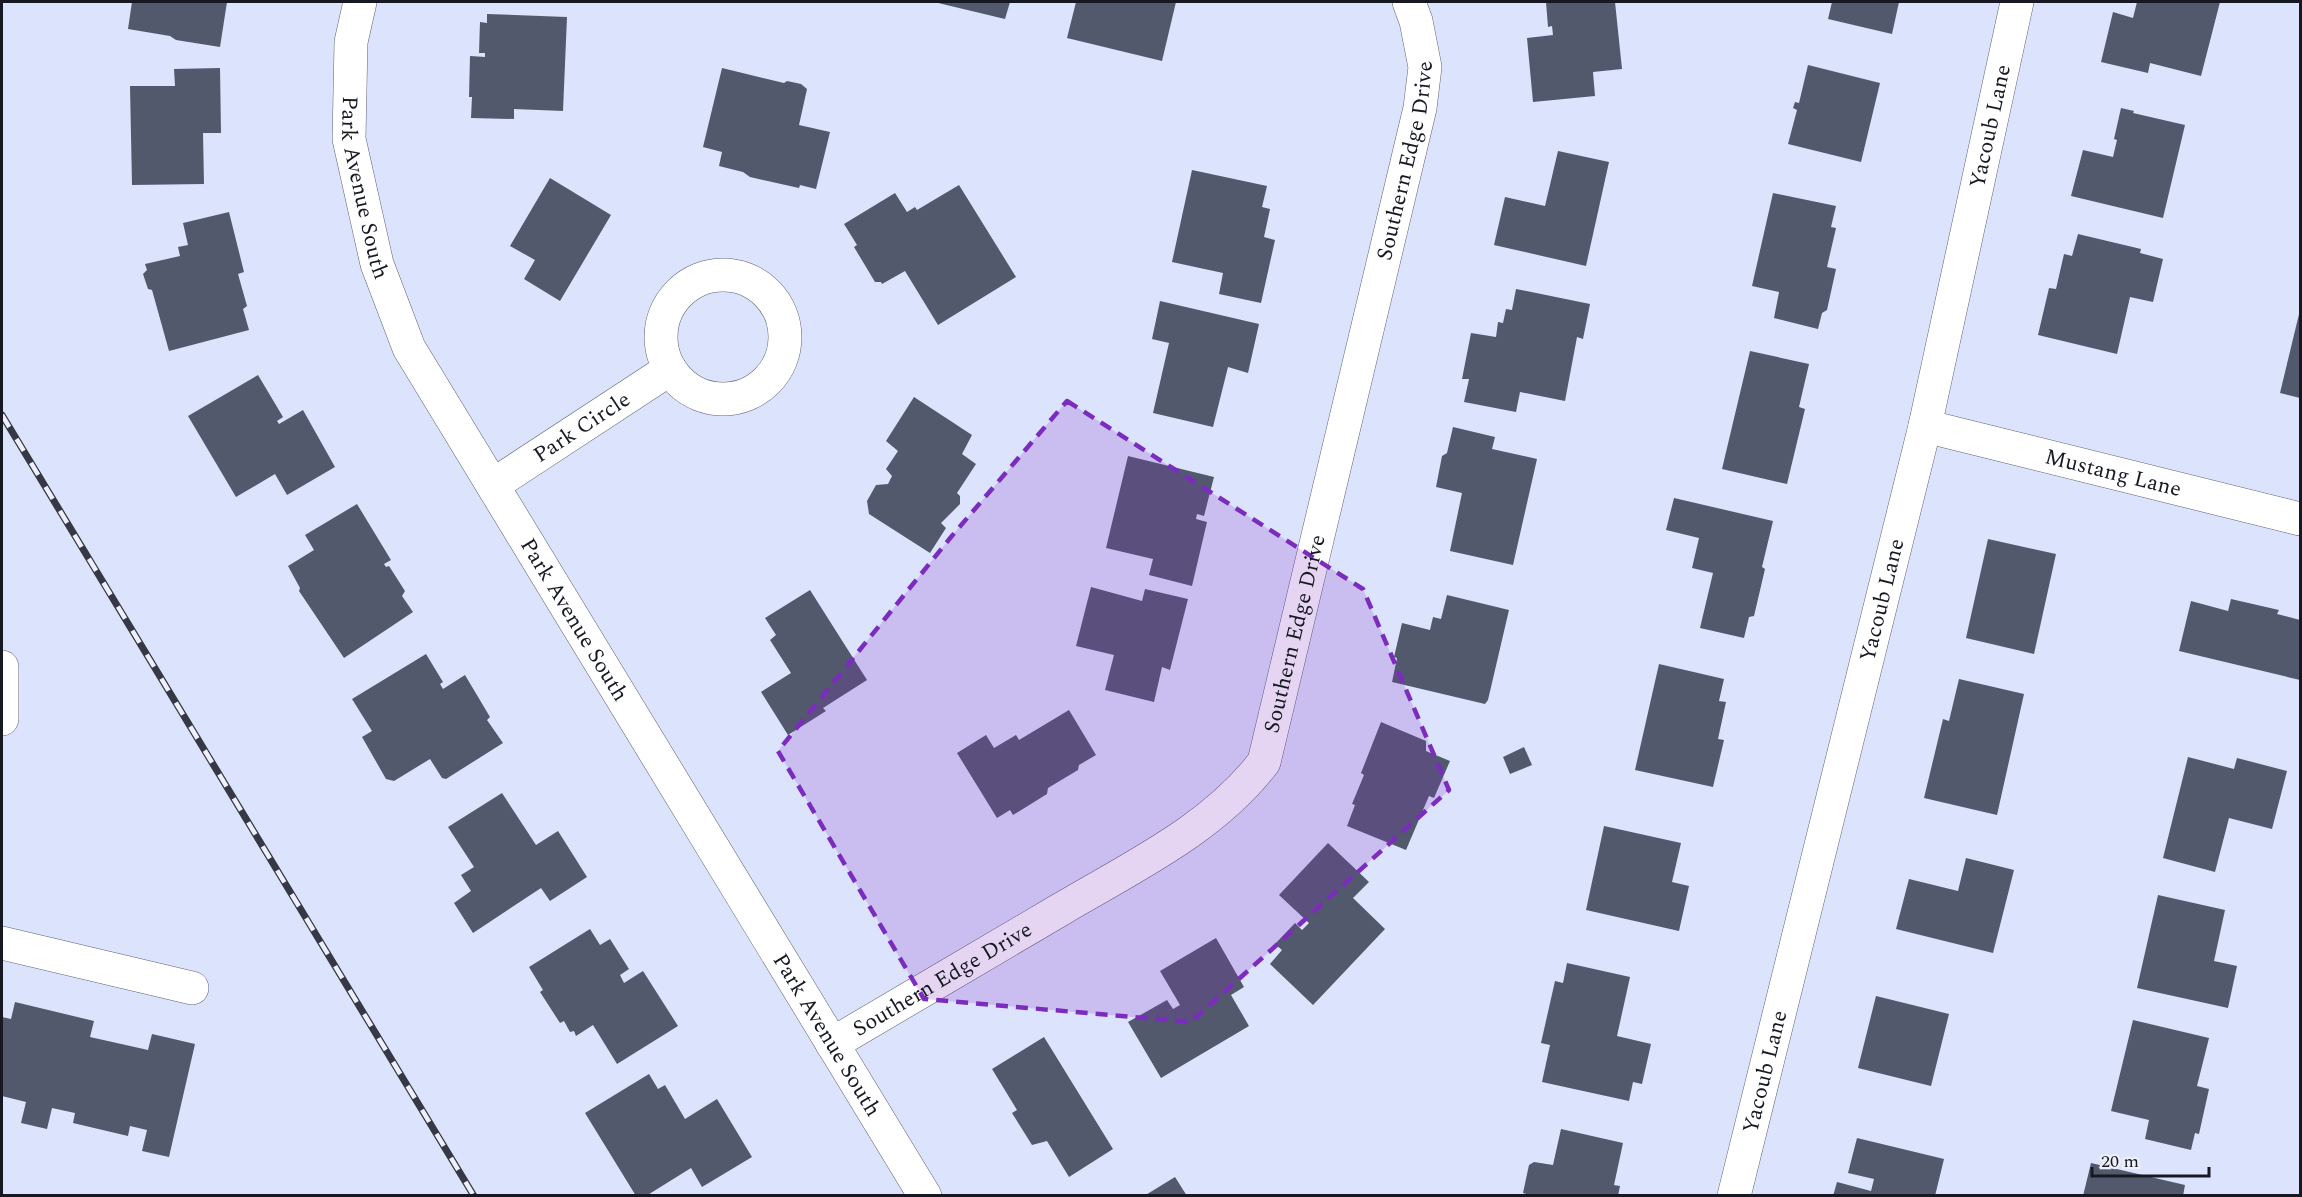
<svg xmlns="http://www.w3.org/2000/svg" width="2302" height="1197" font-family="Spectral,serif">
  <rect width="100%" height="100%" fill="#dce3fc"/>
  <g fill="#53596d">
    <polygon points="132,2 227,2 220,47 176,40 170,36 128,29"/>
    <polygon points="934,2 1010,2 1005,19"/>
    <polygon points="1076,2 1176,2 1162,61 1067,38"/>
    <polygon points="1546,2 1615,2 1622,69 1593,72 1595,96 1533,102 1527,38 1553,35 1552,26 1548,27"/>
    <polygon points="1832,2 1899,2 1892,34 1828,19"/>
    <polygon points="2137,2 2220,2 2201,76 2150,63 2148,73 2101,62 2113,12 2133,18"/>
    <polygon points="487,14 567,17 563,111 514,109 514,119 471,118 472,97 469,97 470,56 485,57 485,53 479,53 480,22 487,23"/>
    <polygon points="1808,65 1880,83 1861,162 1788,144 1797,110 1793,108 1795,102 1799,103"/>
    <polygon points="220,68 221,133 203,133 204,184 132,185 130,86 175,86 174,69"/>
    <polygon points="722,68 784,83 787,81 801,84 807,89 799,125 830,132 816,189 800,185 799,188 750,177 743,172 719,166 722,152 703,147"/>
    <polygon points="2121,108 2134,111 2133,113 2185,125 2163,218 2071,196 2083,150 2113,157 2117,140 2114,139"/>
    <polygon points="1558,151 1609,162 1586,266 1494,245 1505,197 1545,206"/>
    <polygon points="1192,170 1267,186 1262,207 1270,209 1264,237 1275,240 1261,303 1219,294 1223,273 1172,262"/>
    <polygon points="550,178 611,215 560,301 524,279 535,260 510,246"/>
    <polygon points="959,185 1016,277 938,325 905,271 882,284 881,282 875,282 854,247 857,245 844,224 895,193 907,212 915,207 917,210"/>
    <polygon points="1773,193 1836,206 1831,227 1836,228 1827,267 1836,269 1827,310 1822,313 1818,329 1774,318 1779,292 1752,286"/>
    <polygon points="229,212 244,272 238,274 247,306 243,309 249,330 169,351 152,290 148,289 143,274 147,270 145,264 180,256 178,247 188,245 183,223"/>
    <polygon points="2078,234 2141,249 2140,253 2163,259 2153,302 2130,297 2117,354 2038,335 2049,288 2056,289 2064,254 2072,256"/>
    <polygon points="1516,289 1590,304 1583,339 1577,337 1565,401 1520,392 1516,412 1464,402 1469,379 1462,379 1471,333 1496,337 1498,322 1503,323 1506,309 1512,310"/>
    <polygon points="1160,301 1259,324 1248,373 1228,367 1213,427 1153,413 1169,343 1152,339"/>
    <polygon points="2300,310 2300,398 2280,393"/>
    <polygon points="1750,351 1809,364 1799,407 1805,409 1787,484 1722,469"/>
    <polygon points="258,375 283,417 277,421 279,424 303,410 335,467 287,495 275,474 236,497 188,416"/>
    <polygon points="914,397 972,435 962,454 976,464 957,493 960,496 960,504 941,523 946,528 930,553 869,514 867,501 876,485 888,484 892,476 886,469 898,451 886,441"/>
    <polygon points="1453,427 1495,437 1492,449 1537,459 1513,565 1450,551 1462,493 1436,487 1442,456 1447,453"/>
    <polygon points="1128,456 1214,477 1204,516 1197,514 1196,519 1207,522 1192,586 1149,575 1153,559 1106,548"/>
    <polygon points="1674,498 1773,521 1762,567 1765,569 1754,616 1749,617 1744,638 1700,628 1713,573 1692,568 1699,538 1666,530"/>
    <polygon points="357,504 391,560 384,564 386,567 389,566 405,591 402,596 413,612 344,658 299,591 300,588 288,566 314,550 305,535"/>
    <polygon points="1988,539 2056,554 2034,654 1966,638"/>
    <polygon points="1091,587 1142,601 1145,589 1188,599 1170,670 1162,667 1154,702 1105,690 1114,655 1076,646"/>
    <polygon points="810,590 867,680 823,708 826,711 788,735 761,692 791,673 770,640 776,635 765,618"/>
    <polygon points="1447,595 1509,610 1488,700 1485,704 1392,682 1397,658 1394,657 1402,623 1430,630 1433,617 1441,619"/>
    <polygon points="2231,599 2279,610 2277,614 2300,620 2300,680 2179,651 2191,601 2228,611"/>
    <polygon points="426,654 443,682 440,684 443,689 465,675 490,717 487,720 503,743 446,779 442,778 430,759 394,781 386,779 362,737 372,731 352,699"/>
    <polygon points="1659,664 1724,679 1719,701 1726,702 1718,739 1724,740 1713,787 1635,770"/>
    <polygon points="1959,679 2024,694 1997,815 1924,798 1943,719 1949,721"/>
    <polygon points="1069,710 1096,755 1079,765 1078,770 1048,788 1047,794 1013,815 1010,810 997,818 957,753 986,735 994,748 1016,735 1019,740"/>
    <polygon points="1381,722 1426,741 1426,751 1450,761 1434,798 1429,796 1406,850 1347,826 1355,805 1352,804 1364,775 1361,773"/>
    <polygon points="1524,747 1532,765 1510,774 1503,757"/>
    <polygon points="2188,757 2234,769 2237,758 2287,771 2272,829 2229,818 2215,872 2163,858"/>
    <polygon points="502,793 536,845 558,831 587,877 550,901 541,888 473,933 454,903 471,891 461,875 474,867 448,827"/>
    <polygon points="1604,826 1681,843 1672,882 1689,886 1679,931 1586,910"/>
    <polygon points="1328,843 1369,882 1353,898 1385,929 1313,1005 1270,964 1282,950 1275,944 1295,923 1302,930 1309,923 1279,895"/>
    <polygon points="1966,858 2014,870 1993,953 1896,929 1909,879 1958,891"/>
    <polygon points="2158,895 2225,910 2214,961 2237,966 2228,1008 2137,988"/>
    <polygon points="590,929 600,945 610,939 629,969 620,975 624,983 643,971 678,1026 617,1064 593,1025 576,1036 574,1031 570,1032 564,1021 560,1023 540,992 543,990 529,967"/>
    <polygon points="1216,938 1244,987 1231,995 1249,1026 1161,1078 1128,1022 1167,1000 1173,1009 1180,1005 1160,971"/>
    <polygon points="1567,963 1630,977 1617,1036 1651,1044 1642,1084 1633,1082 1629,1101 1542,1082 1550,1045 1541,1043 1555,981 1563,983"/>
    <polygon points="1876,996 1949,1014 1931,1086 1858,1068"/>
    <polygon points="15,1002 94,1021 90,1037 148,1050 152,1034 195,1044 169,1157 142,1151 147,1130 130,1126 128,1136 73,1123 75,1113 52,1108 47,1129 21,1123 26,1102 2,1096 2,1017 11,1019"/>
    <polygon points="2133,1020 2209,1038 2197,1086 2209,1089 2199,1134 2195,1133 2191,1150 2145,1139 2149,1120 2111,1111"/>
    <polygon points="1044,1037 1113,1149 1069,1177 1047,1141 1032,1145 1012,1113 1017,1110 992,1069"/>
    <polygon points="649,1074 658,1089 665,1085 685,1119 717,1099 752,1157 702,1187 691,1168 646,1196 636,1196 585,1113"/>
    <polygon points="1561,1129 1623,1143 1614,1185 1620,1186 1618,1196 1533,1196 1523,1193 1529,1165 1534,1162 1553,1165"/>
    <polygon points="1857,1138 1944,1159 1935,1196 1833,1196 1837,1182 1871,1191 1874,1179 1848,1173"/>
    <polygon points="2091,1163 2185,1185 2183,1196 2083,1196"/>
    <polygon points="1175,1177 1187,1196 1144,1196"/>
  </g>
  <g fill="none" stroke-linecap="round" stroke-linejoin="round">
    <g stroke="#5d6378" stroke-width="34">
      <g id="minor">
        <path id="s1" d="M360,2L351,42L349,139L377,264L409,348L925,1196"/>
        <circle cx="723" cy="337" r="62"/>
        <path id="s2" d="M1925,426L2300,519"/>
        <path id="s3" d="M493,485L670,369"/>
        <polyline points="2,667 2,719"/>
        <polyline points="2,943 192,988"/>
        <path id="s4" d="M832,1044C909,999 986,953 1063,908C1134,866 1214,828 1264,762L1420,108L1425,67L1416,21L1409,2"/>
        <path id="s5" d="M1734,1196L1925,426L2017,2"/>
      </g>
    </g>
    <use href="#minor" stroke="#fff" stroke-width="33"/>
    <g stroke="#363945" stroke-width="7">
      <polyline id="rail" points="2,415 474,1196"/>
    </g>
    <use href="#rail" stroke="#eef1fb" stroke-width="4.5" stroke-dasharray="14" stroke-linecap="butt"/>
  </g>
  <path fill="#7b2cbf" fill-opacity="0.2" stroke="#7b2cbf" stroke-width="4.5" stroke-dasharray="12 8" stroke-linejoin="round" d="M1067,401L1363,589L1449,790L1191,1022L924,999L778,751L951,537Z"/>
  <g text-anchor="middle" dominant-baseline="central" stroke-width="6" stroke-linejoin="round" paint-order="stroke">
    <g font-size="22" fill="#171922" stroke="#eef1fb">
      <text stroke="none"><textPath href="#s5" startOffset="1100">Yacoub Lane</textPath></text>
      <text stroke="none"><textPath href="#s4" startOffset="1136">Southern Edge Drive</textPath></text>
      <text stroke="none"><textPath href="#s1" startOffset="188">Park Avenue South</textPath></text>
      <text stroke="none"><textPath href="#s3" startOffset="106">Park Circle</textPath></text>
      <text stroke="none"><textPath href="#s2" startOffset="194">Mustang Lane</textPath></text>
      <text stroke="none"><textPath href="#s5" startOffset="614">Yacoub Lane</textPath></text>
      <text stroke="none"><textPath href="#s1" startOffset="674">Park Avenue South</textPath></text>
      <text stroke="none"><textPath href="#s4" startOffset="650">Southern Edge Drive</textPath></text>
      <text stroke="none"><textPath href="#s4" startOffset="128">Southern Edge Drive</textPath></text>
      <text stroke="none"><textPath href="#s1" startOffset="1160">Park Avenue South</textPath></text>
      <text stroke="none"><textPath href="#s5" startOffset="128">Yacoub Lane</textPath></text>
    </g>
  </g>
  <rect width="2302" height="1197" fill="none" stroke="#171922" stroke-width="6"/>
  <path d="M2092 1167v9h117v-9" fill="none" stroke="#171922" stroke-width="3"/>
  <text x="2101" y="1167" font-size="18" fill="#171922" stroke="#eef1fb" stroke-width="4.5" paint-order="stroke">20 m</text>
</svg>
